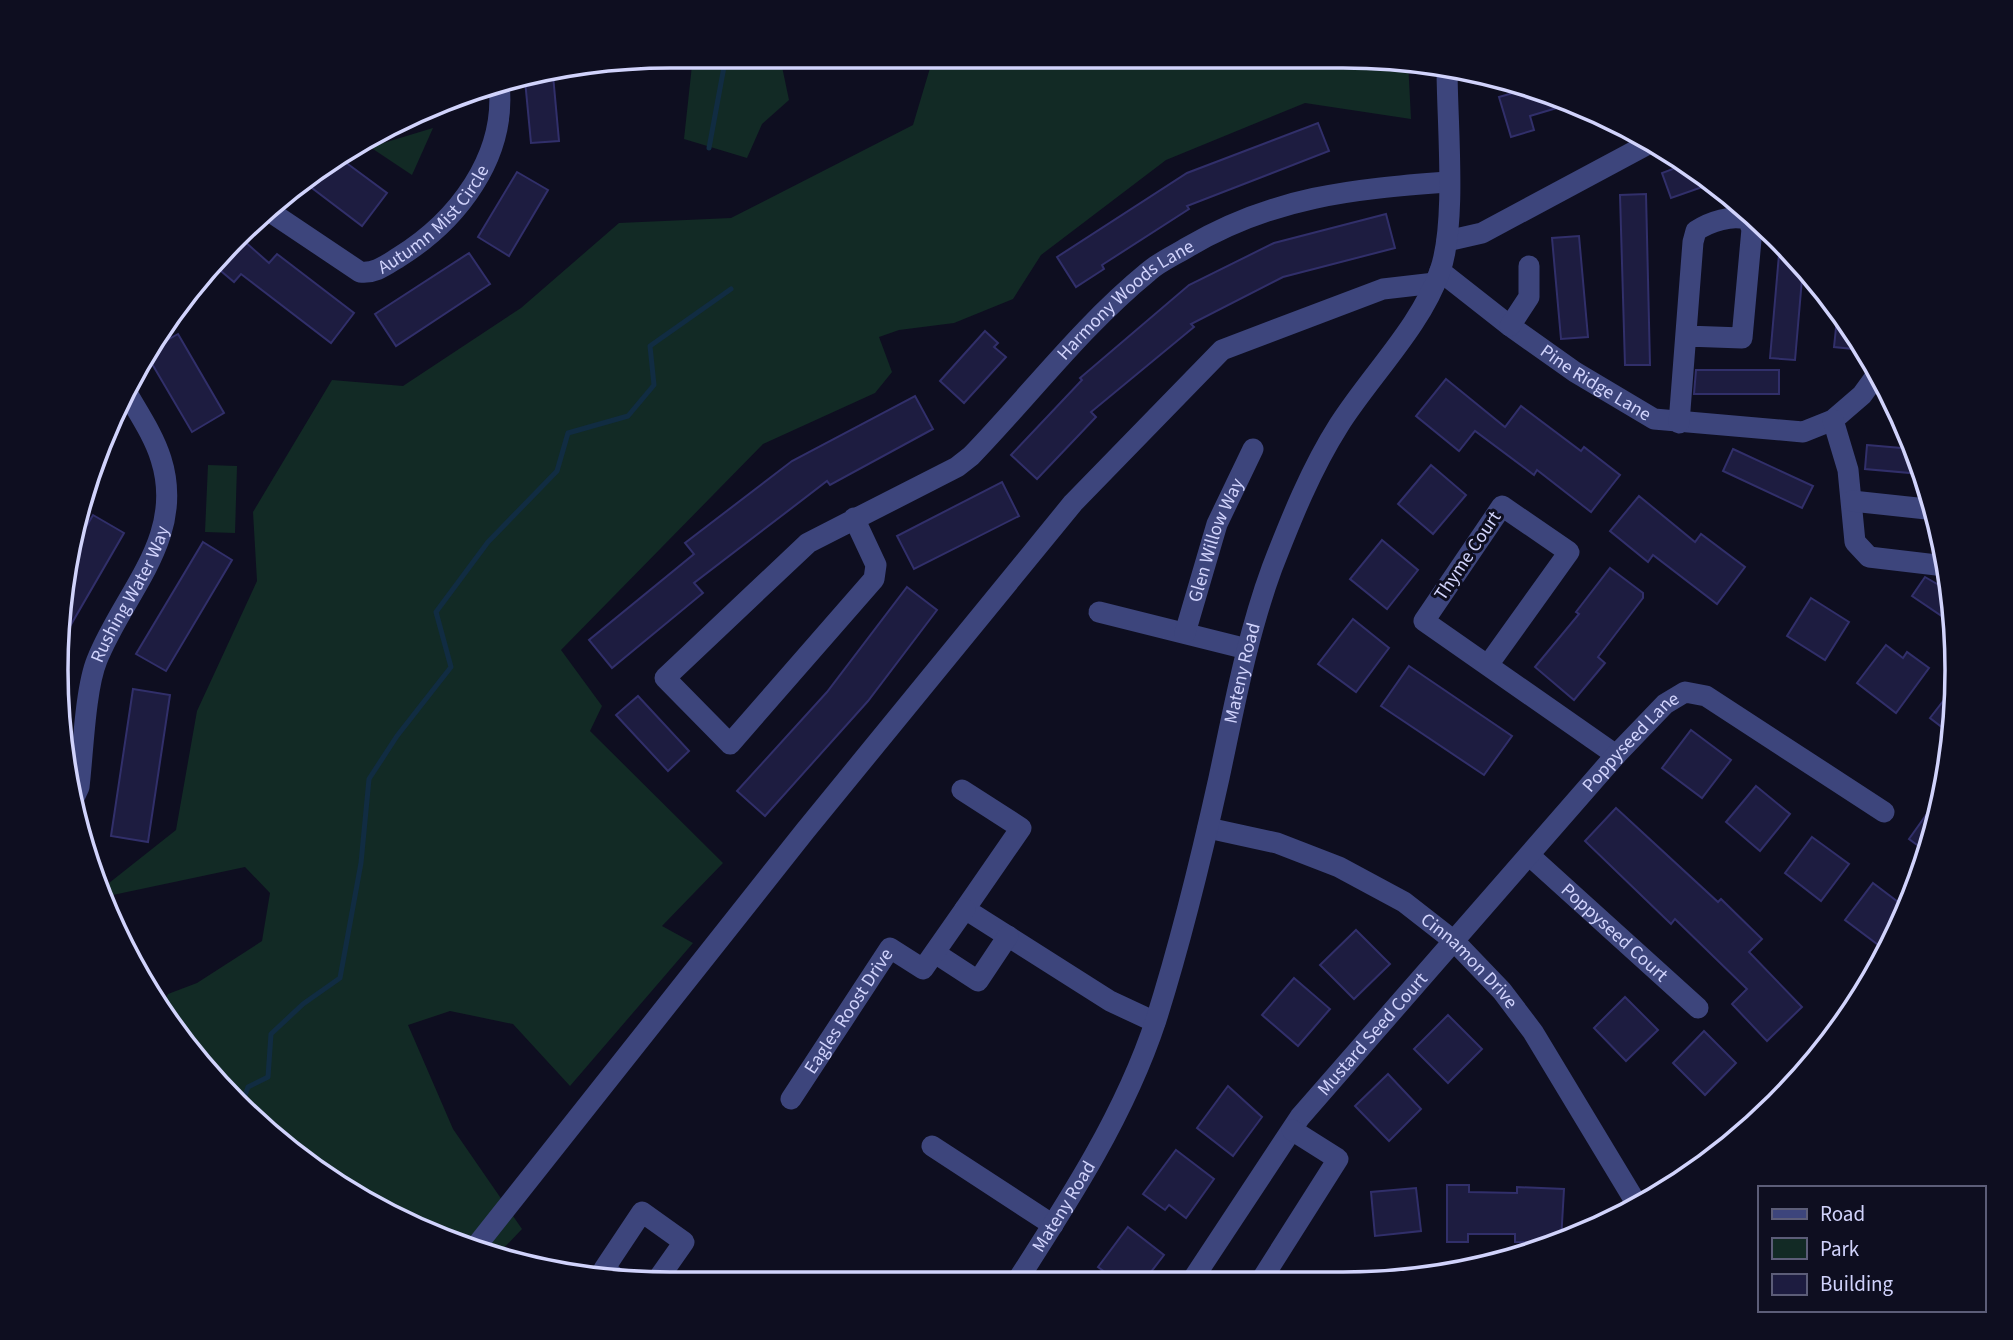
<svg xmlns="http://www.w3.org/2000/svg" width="2013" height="1340" font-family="'Source Sans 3',sans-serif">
  <rect width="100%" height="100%" fill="#0e0e20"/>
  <g fill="#122a25">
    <polygon points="693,56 780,57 789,100 762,124 747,158 684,139"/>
    <polygon points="933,58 1408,61 1411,119 1305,103 1166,160 1041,255 1013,299 954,323 899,330 879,337 892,372 875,393 763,444 561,650 602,706 590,731 723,863 662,926 693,943 570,1086 513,1024 450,1011 408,1025 453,1129 522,1229 500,1252 399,1221 265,1131 162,1006 168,994 197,983 262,941 270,893 245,867 108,896 104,887 176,830 197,711 257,581 253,512 332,380 403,386 521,308 619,223 731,218 913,125"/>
    <polygon points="433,128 412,175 370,147"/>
    <polygon points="208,465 237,466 235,533 205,532"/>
  </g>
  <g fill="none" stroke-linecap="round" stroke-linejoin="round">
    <g stroke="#112c42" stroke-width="5">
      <polyline points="709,148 726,56"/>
      <polyline points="242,1104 248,1087 268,1077 271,1034 303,1004 340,978 361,863 369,779 397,736 451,667 436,612 488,542 557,471 568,433 628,416 654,385 650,346 731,289"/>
    </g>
  </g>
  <g fill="#1d1c40" stroke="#312f6a" stroke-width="2">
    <polygon points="553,75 559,141 531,143 525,80"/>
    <polygon points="1520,91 1567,105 1530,116 1534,130 1511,137 1499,97"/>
    <polygon points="1318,123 1329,151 1187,206 1189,209 1102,265 1104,269 1076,287 1057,257 1187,173"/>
    <polygon points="337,156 387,193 362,226 304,182"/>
    <polygon points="1683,165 1711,184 1671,198 1662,173"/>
    <polygon points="517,172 548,190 509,256 478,237"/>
    <polygon points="1646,194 1650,365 1625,365 1620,195"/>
    <polygon points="1386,214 1395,248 1283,277 1191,324 1194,327 1091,412 1096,417 1037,479 1011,455 1082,380 1080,378 1189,285 1274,243"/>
    <polygon points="1579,236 1588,337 1561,339 1552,238"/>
    <polygon points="243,240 269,263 277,254 354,313 331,343 241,274 234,282 215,266"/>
    <polygon points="1780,243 1803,267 1795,360 1770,358"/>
    <polygon points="469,253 490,284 396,346 375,314"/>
    <polygon points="1838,309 1852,331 1864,350 1834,347"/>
    <polygon points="985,331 998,343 994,347 1006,357 964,403 940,381"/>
    <polygon points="178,334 224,413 192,432 148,357 153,348"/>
    <polygon points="1696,370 1779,370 1779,394 1694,394"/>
    <polygon points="1446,379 1505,427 1521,406 1581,451 1584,447 1620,475 1591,512 1537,470 1534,475 1475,431 1459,451 1416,416"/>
    <polygon points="915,396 933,429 830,485 827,481 694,583 703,593 612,668 589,640 694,554 685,543 792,461"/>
    <polygon points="1867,445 1913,449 1922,474 1865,469"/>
    <polygon points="1733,449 1813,486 1802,508 1723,471"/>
    <polygon points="1431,465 1466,495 1433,534 1398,504"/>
    <polygon points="1002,482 1019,516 914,569 897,536"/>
    <polygon points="1639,496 1695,542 1701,534 1745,567 1717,604 1653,555 1648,562 1610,531"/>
    <polygon points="93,515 124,533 58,647 57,629 78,541"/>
    <polygon points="1382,540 1418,570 1387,609 1350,579"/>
    <polygon points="203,542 232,560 166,671 136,654"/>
    <polygon points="1610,568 1643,593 1643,598 1598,657 1605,663 1574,700 1535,667 1579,614 1576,612"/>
    <polygon points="1925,577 1949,591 1955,625 1912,596"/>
    <polygon points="907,587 937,610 868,701 765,816 737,791 827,692"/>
    <polygon points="1811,598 1849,622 1825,660 1787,636"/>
    <polygon points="1353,619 1389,648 1356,692 1318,664"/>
    <polygon points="1886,645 1903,658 1907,652 1929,668 1896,713 1857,683"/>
    <polygon points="1409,666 1512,736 1484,775 1381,706"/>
    <polygon points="1954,687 1953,714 1952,735 1930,718"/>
    <polygon points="133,689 170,695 148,842 111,836"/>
    <polygon points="638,696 689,751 668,771 616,715"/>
    <polygon points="1691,730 1731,760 1702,798 1662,768"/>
    <polygon points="1756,786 1790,814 1760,851 1726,822"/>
    <polygon points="1941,794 1928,853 1909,839"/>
    <polygon points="1616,808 1718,902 1721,899 1762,939 1749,952 1802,1007 1767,1041 1732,1004 1747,989 1675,919 1671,924 1585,841"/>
    <polygon points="1812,837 1849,864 1821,901 1785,873"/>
    <polygon points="1873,883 1906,908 1881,947 1845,920"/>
    <polygon points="1356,930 1390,964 1354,999 1320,965"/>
    <polygon points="1294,978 1330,1009 1298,1046 1262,1015"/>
    <polygon points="1625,997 1658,1030 1626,1061 1594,1028"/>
    <polygon points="1448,1015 1482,1049 1448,1083 1414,1049"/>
    <polygon points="1704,1031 1736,1063 1705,1095 1673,1063"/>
    <polygon points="1388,1074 1421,1109 1389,1141 1355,1106"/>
    <polygon points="1228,1086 1262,1117 1233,1156 1197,1128"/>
    <polygon points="1176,1150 1214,1179 1186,1218 1169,1205 1165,1210 1143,1194"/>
    <polygon points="1447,1185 1469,1185 1469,1192 1517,1193 1517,1187 1564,1189 1561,1241 1554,1243 1515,1242 1515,1234 1468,1234 1468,1242 1447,1242"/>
    <polygon points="1416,1188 1421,1231 1375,1236 1371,1192"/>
    <polygon points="1128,1227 1164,1255 1144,1281 1117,1281 1098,1267"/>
  </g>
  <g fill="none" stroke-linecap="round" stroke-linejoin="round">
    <g stroke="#3d457c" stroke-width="21">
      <path id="s1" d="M272,213L360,272C375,274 386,265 399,257C457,221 507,157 499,84"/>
      <polyline points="1447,241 1482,233 1650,143"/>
      <path id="s2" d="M1440,271L1510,326L1575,372L1654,419L1803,432L1833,420L1862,395L1878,373"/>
      <polyline points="1510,326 1529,297 1529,266"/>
      <polyline points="1833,420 1848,470 1855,542 1869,557 1945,566"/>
      <path d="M1679,423L1693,242L1696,231C1709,222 1733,214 1748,220L1752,229L1742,338L1686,336"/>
      <polyline points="1852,501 1936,510"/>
      <path id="s3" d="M854,518L876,565L874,579L730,744L665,678L808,543L957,467L971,456C1030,395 1082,326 1148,272C1159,262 1175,255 1188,247C1273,197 1352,189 1448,182"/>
      <polyline points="1099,612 1247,649"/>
      <path id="s4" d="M1185,633L1217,524L1253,449"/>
      <polyline points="1488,665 1569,552 1502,506 1424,621 1616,755"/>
      <polyline points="962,790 1021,828 965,909 1110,1001 1155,1022"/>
      <path id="s5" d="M72,802L79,787C83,754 85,689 97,660C124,592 186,538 161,459C154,436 139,414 127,393"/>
      <path id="s6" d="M1208,828L1277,843L1339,867L1404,902L1454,941L1502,991L1533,1032L1638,1206"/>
      <path id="s7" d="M1530,856L1698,1008"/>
      <polyline points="935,953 978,981 1008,936"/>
      <path id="s8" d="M791,1099L890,948L923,969L965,909"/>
      <polyline points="932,1146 1053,1225"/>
      <polyline points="477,1245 805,831 1073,503 1222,350 1383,289 1435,283"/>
      <polyline points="618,1279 604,1269 642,1212 684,1242 658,1279"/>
      <path id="s9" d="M1017,1281C1070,1199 1125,1114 1156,1020C1181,941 1201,859 1219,778C1234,708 1247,636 1272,568C1291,519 1311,469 1339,425C1370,376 1421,326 1440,271C1457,223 1447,123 1447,68"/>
      <path id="s10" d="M1191,1282L1300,1117L1616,755L1665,704L1685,692L1706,696L1884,812"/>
      <polyline points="1260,1282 1338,1159 1292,1130"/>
    </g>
  </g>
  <g text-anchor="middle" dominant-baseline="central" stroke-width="6" stroke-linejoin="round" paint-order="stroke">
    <g font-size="19" fill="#d1d3fc" stroke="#0e0e20">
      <text stroke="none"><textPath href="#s1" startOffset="200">Autumn Mist Circle</textPath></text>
      <text stroke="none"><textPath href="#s3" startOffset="980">Harmony Woods Lane</textPath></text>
      <text stroke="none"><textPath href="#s2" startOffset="192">Pine Ridge Lane</textPath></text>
      <text stroke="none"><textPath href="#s4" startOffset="98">Glen Willow Way</textPath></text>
      <text transform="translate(1468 556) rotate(-56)">Thyme Court</text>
      <text stroke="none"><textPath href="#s5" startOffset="219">Rushing Water Way</textPath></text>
      <text stroke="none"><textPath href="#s9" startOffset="654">Mateny Road</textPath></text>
      <text stroke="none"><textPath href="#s10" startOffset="698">Poppyseed Lane</textPath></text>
      <text stroke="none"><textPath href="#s7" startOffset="114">Poppyseed Court</textPath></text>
      <text stroke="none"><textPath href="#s6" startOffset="299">Cinnamon Drive</textPath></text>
      <text stroke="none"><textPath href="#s8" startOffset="105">Eagles Roost Drive</textPath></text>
      <text stroke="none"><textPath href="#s10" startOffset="308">Mustard Seed Court</textPath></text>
      <text stroke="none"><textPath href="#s9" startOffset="88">Mateny Road</textPath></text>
    </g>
  </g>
  <path d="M0 0H2013V1340H0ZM670 68H1343A602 602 0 0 1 1945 670V670A602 602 0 0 1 1343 1272H670A602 602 0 0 1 68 670V670A602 602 0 0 1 670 68Z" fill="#0e0e20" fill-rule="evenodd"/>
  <path fill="none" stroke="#d1d3fc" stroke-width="3.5" d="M670 68H1343A602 602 0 0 1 1945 670V670A602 602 0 0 1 1343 1272H670A602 602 0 0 1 68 670V670A602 602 0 0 1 670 68Z"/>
  <rect x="1758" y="1186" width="228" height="126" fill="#0e0e20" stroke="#5c5d78" stroke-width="2"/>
  <rect x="1772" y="1209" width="35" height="10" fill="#3d457c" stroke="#5c5d78" stroke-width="2"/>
  <text x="1820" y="1221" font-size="21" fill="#d1d3fc">Road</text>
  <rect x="1772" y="1238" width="35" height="21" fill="#122a25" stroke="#5c5d78" stroke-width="2"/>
  <text x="1820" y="1256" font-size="21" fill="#d1d3fc">Park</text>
  <rect x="1772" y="1274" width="35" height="21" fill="#1d1c40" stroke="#5c5d78" stroke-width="2"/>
  <text x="1820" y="1291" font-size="21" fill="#d1d3fc">Building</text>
</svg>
